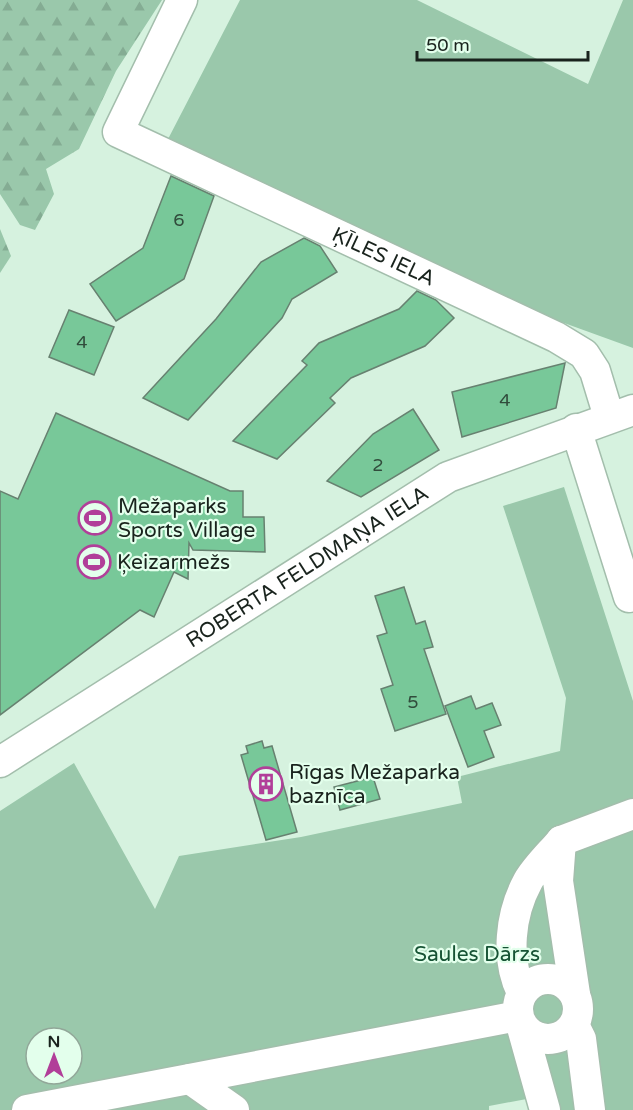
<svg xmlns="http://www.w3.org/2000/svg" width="633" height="1110" font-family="'Varela Round',sans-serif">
  <defs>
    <pattern id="forest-firs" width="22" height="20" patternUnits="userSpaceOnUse" patternTransform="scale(1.5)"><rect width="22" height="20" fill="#9ac8ab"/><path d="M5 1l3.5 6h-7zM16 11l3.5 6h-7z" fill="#84ac93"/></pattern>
  </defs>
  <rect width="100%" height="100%" fill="#d6f2df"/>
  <g fill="#9ac8ab" fill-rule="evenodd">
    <polygon points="240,0 417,0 588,84 623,0 633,0 633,348 520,307 167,141"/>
    <path d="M564,487L633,701V1110H553L532,1098L489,1106V1110H0V811L74,763L155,909L179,856L301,837L462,803L457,777L560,751L566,698L503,506ZM36,1038H72V1074H36Z"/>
  </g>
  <g fill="url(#forest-firs)">
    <polygon points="0,0 162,0 116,71 79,149 46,169 54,194 35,230 20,225 0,194"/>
    <polygon points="0,229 11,256 0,273"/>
  </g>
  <g fill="#78c899" stroke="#678170" stroke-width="1.5">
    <polygon points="171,176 214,196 184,279 116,321 90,284 143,248"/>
    <polygon points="304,238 320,246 337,272 292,299 282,318 188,420 143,398 216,319 261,262"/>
    <polygon points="417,291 436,300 454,318 425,346 351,378 330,398 335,403 277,459 233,441 307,365 302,361 319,343 399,309"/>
    <polygon points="69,310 114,327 94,375 49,357"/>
    <polygon points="565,363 556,408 462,437 452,392"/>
    <polygon points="413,409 439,450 361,497 327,481 373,434"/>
    <polygon points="56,413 230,491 243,491 243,517 264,517 265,552 193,550 189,543 188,579 174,572 154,617 140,610 0,715 0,491 18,499"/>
    <polygon points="404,587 416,624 425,621 433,647 424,649 446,714 395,731 381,689 393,685 377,636 387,633 375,596"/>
    <polygon points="471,696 476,709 492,703 501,725 484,731 494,757 468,767 445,706"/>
    <polygon points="262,741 264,748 272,746 297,832 266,840 241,755 248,753 246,746"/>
    <polygon points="373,777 380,799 340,810 334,787"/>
  </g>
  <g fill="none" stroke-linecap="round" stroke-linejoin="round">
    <g stroke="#a3beac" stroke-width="33">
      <g id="minor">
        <path id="s1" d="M182,0L118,132L556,337L584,354L595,371L609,417"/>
        <polyline points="576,429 629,597"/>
        <path id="s2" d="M0,762L448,477L633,410"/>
        <polyline points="561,841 633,814"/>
        <circle cx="548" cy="1009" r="30"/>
        <path d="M522,993C505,959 510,914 528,881C536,867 551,853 561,841L558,881L575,994"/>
        <polyline points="521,1024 545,1110"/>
        <polyline points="574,1025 581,1039 590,1110"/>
        <polyline points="190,1079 234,1110"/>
        <polyline points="27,1110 518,1016"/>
      </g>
    </g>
    <use href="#minor" stroke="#fff" stroke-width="30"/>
  </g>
  <defs>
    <g id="stadium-ring" transform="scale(1.725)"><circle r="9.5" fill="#e3ffec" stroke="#b13f99" stroke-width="1.5"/><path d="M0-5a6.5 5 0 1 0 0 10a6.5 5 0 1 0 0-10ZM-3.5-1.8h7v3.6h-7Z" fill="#b13f99"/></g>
    <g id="building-ring" transform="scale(1.725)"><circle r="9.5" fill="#e3ffec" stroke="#b13f99" stroke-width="1.5"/><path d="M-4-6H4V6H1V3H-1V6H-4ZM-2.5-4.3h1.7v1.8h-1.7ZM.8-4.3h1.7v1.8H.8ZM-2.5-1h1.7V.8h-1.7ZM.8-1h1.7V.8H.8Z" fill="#b13f99"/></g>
  </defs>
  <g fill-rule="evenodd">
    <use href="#stadium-ring" x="95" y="518"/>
    <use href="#stadium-ring" x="94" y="562"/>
    <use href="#building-ring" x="266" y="784"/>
  </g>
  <g text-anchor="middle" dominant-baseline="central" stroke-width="4.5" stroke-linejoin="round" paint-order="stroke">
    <g font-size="18" fill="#314c3c">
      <text x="179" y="220">6</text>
      <text x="82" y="342">4</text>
      <text x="505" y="400">4</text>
      <text x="378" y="465">2</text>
      <text x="413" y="702">5</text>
    </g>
    <g font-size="21" fill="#19231d" stroke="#e3ffec">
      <text stroke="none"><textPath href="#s1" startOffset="440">ĶĪLES IELA</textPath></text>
      <text stroke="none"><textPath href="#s2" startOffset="364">ROBERTA FELDMAŅA IELA</textPath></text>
    </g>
    <g font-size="21" fill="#19231d" stroke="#e3ffec" text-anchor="start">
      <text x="118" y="506">Mežaparks<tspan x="118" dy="24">Sports Village</tspan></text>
      <text x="117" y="562">Ķeizarmežs</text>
      <text x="289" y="772">Rīgas Mežaparka<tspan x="289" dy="24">baznīca</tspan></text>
    </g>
    <g font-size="21" fill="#165334" stroke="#e3ffec">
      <text x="477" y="954">Saules Dārzs</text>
    </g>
  </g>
  <g transform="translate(54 1056)"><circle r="28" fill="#e3ffec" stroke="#92a799" stroke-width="1.5"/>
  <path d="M0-4.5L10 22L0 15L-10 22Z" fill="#b13f99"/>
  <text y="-9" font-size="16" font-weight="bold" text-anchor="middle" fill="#19231d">N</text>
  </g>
  <path d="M417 51v9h171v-9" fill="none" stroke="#19231d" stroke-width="3"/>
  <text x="426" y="51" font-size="18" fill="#19231d" stroke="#e3ffec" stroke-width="4.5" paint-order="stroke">50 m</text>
</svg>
